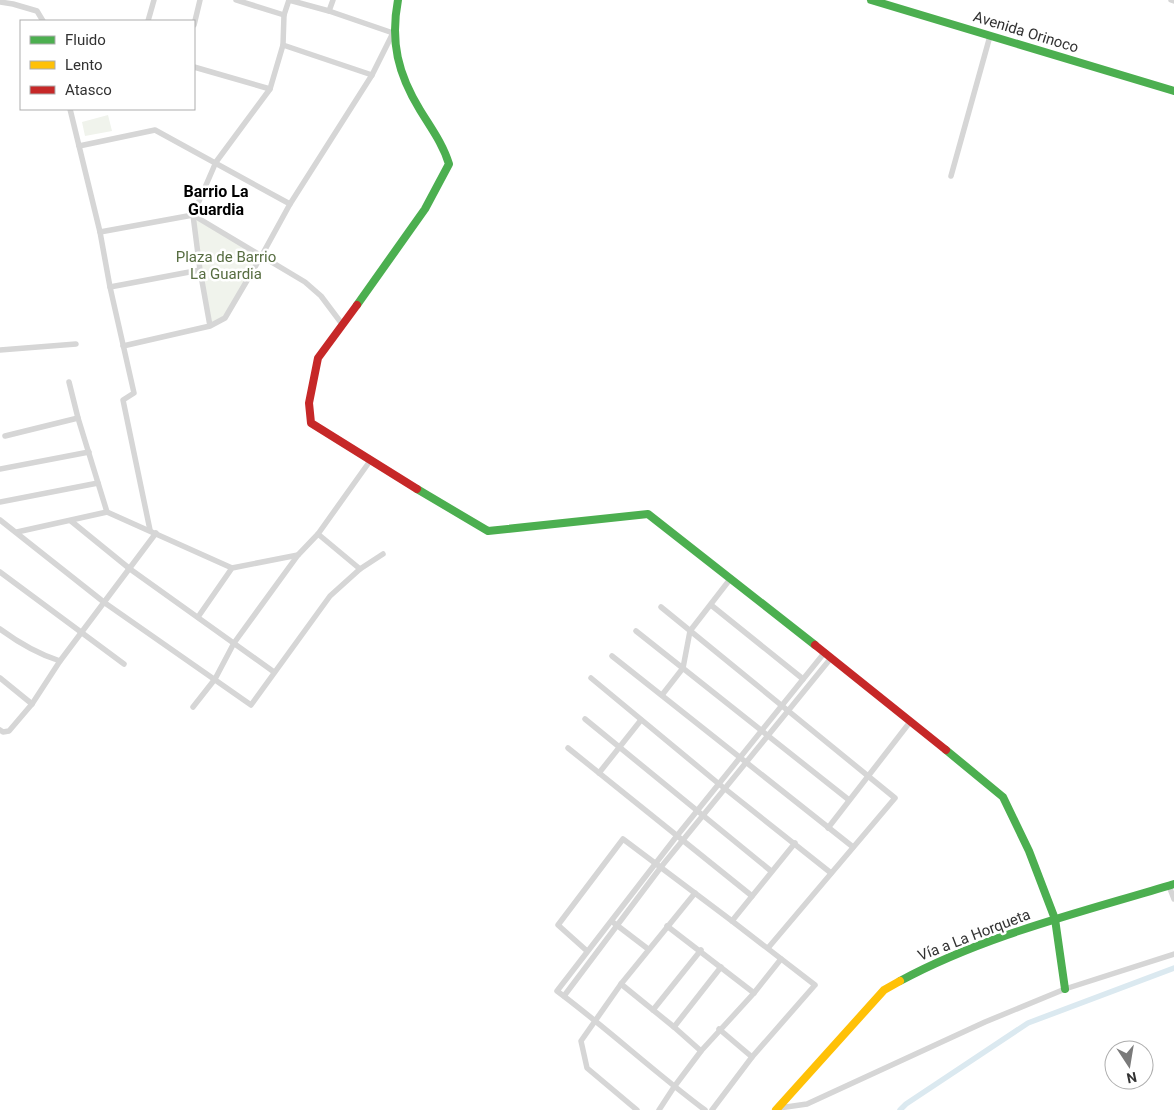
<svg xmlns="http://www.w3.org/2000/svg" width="1174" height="1110" font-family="Roboto,sans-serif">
  <rect width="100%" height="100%" fill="#fff"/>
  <g fill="#f0f3ec">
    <polygon points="108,115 112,131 85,136 82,122"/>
    <polygon points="193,215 262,255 225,318 210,326"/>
  </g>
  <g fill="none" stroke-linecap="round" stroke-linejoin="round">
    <polyline stroke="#dbe9f0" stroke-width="5.5" points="900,1110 906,1104 1028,1023 1174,968"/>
    <g stroke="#d6d6d6" stroke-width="5.5">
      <polyline points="236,0 284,15"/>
      <polyline points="1171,0 1174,1"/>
      <polyline points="0,2 13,4 37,11 43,21"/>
      <polyline points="329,11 333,0"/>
      <polyline points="148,21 154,0"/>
      <polyline points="194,25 200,0"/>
      <polyline points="283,45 372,75"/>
      <polyline points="194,67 270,89"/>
      <polyline points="70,109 100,232 110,287 134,393 123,400 150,530"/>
      <polyline points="79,146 155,130 290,204"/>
      <polyline points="951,176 990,36"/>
      <polyline points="100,232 193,215 305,282 321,296 342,324"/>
      <polyline points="110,287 200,270"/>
      <polyline points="123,346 210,326 225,318 262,255 290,204 372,75 393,33 329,11 289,0 284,15 283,45 270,89 216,162 193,215 200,270 210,326"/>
      <polyline points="0,350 76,344"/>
      <polyline points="69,382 78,418 107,512"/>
      <polyline points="5,436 78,418"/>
      <polyline points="0,469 89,452"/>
      <polyline points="0,502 98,483"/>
      <polyline points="0,520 105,603 251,705 330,596 360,569 383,554"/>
      <polyline points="71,521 130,569 274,672"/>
      <polyline points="17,532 107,512 232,568"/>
      <polyline points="318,534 360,569"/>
      <polyline points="0,572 124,664"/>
      <polyline points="711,605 803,679"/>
      <polyline points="661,607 895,798 768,948"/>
      <polyline points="198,617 232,568 298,555"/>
      <path d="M0,629C19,643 38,654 60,661"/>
      <polyline points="636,631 849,800"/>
      <polyline points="612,656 853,847"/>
      <polyline points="0,678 32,704"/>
      <polyline points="591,678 719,784 831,873"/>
      <polyline points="662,695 683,668 690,631 731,578"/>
      <polyline points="193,707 215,679 234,643 298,555 318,534 370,461"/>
      <polyline points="585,719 771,871"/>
      <polyline points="0,730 3,732 9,731 32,704 60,661 156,533"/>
      <polyline points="568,748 752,896"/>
      <polyline points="599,773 641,720"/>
      <polyline points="828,828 910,722"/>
      <polyline points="1169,886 1174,899"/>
      <polyline points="732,921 795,843"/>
      <polyline points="614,923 648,949"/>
      <polyline points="667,926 754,993"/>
      <polyline points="587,951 558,925 623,839 732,921 815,985 752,1057 712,1110"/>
      <polyline points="621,984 674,1027 701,1051"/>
      <polyline points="564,996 661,867 831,658"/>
      <polyline points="653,1010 701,950"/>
      <polyline points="674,1027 721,967"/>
      <polyline points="719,1029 752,1057"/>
      <polyline points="779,1108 807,1104 985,1022 1065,989 1174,954"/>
      <polyline points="637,1110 587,1068 581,1041 621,984 695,893"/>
      <polyline points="659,1110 674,1087 701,1051 754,993 781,959"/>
      <path d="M705,1110C654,1072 608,1029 557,991L676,837L825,652"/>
    </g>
    <g stroke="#4caf50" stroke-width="8">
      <polyline points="871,0 1174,91"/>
      <path d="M357,305L425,209L449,164C443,144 431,128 420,110C398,74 390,42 398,0"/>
      <polyline points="417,489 488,531 648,514 815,645"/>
      <polyline points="946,750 1003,797 1029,851 1055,919 1065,989"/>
      <path d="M900,981C985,935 1082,912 1174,884"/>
    </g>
    <polyline stroke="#ffc107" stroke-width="8" points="776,1110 884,990 900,981"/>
    <g stroke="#c62828" stroke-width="8">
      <polyline points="357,305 318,358 309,403 311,423 417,489"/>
      <polyline points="815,645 946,750"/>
    </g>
  </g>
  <g text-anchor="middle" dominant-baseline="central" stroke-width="5" stroke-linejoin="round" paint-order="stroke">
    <g font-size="15" fill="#323232" stroke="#fff">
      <text transform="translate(1026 32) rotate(17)">Avenida Orinoco</text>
      <text transform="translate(974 935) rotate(-21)">Vía a La Horqueta</text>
    </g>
    <g font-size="15" fill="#576d41" stroke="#fff">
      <text x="226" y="257">Plaza de Barrio<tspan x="226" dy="17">La Guardia</tspan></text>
    </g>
    <g font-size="16" font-weight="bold" fill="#000" stroke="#fff">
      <text x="216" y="191">Barrio La<tspan x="216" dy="18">Guardia</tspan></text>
    </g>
  </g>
  <rect x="20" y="20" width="175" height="90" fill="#ffffff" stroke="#adadad"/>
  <rect x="30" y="36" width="25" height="8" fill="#4caf50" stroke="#adadad"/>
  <text x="65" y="45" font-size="15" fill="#323232">Fluido</text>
  <rect x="30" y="61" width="25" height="8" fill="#ffc107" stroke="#adadad"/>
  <text x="65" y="70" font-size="15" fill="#323232">Lento</text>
  <rect x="30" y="86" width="25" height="8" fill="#c62828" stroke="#adadad"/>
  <text x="65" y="95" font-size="15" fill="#323232">Atasco</text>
  <g transform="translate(1129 1065) rotate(168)"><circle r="24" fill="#ffffff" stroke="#adadad"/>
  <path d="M0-4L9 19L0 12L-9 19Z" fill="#7a7a7a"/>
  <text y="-8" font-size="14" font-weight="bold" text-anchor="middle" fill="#323232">N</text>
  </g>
</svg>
